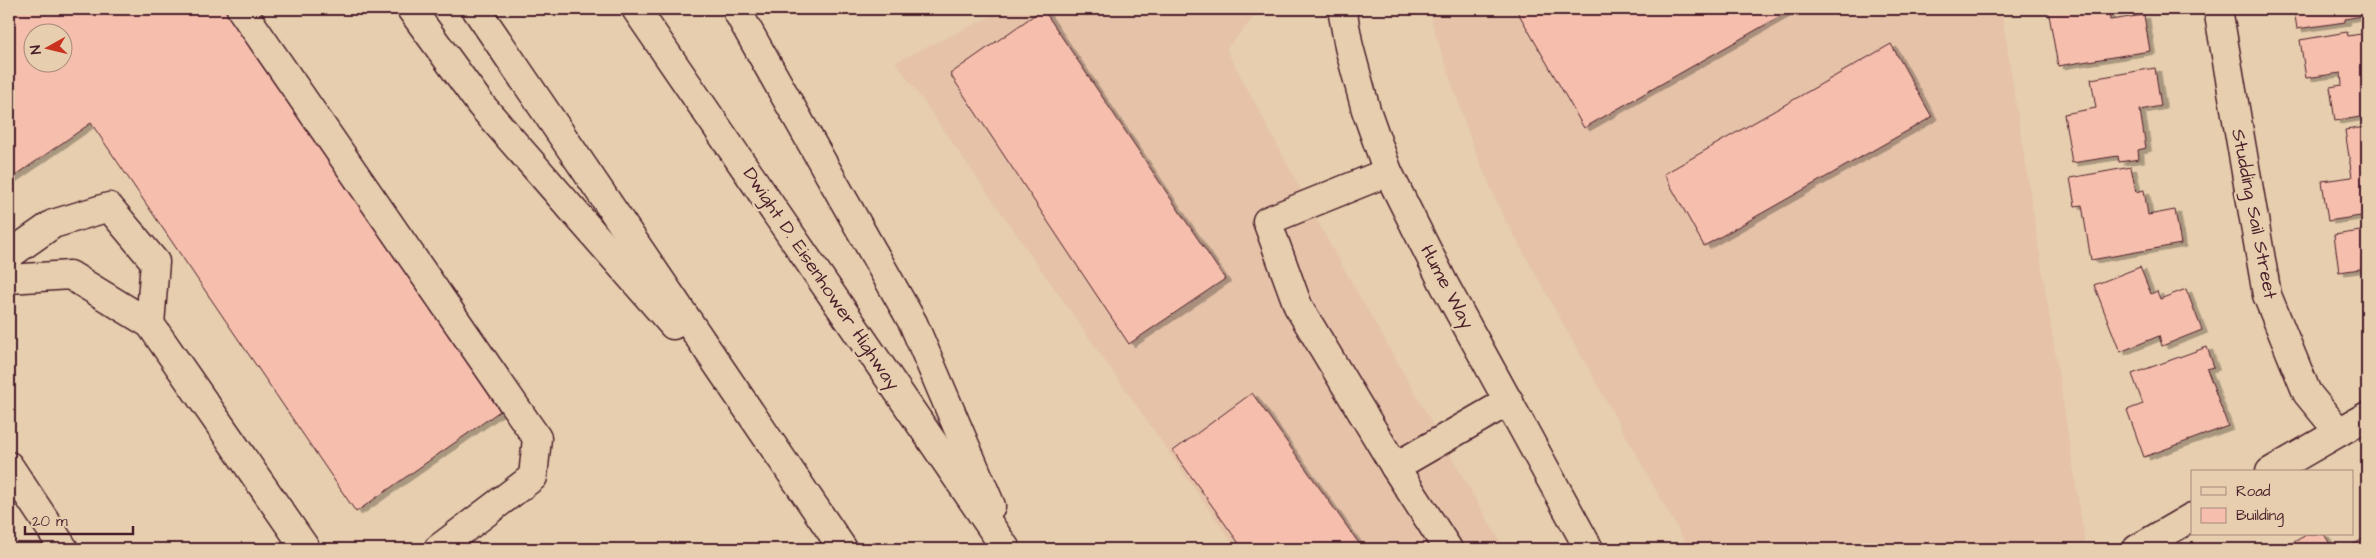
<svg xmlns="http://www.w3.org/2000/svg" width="2376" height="558" font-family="'Architects Daughter',sans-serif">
  <defs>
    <filter id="shadow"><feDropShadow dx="5.5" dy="3" stdDeviation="0" flood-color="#0004"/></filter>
  </defs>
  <rect width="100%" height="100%" fill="#e6ceae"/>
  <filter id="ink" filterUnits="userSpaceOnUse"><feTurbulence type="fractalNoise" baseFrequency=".02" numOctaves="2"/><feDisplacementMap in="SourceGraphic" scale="10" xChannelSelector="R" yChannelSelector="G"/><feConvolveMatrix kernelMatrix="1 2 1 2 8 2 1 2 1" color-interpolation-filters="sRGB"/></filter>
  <g filter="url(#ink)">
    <g fill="#e5c2a8">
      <polygon points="1006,9 1261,9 1226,49 1329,243 1504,549 1237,549 896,62"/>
      <polygon points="1430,9 2001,9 2086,549 1689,549 1500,210 1471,140 1433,26"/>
    </g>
    <g fill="#f6beac" stroke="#4a1f2b" fill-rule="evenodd" filter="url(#shadow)">
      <path d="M9,9H224L500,411L356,512L91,123L9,180ZM32,32H62V62H32Z"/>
      <polygon points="1043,9 1225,279 1129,344 950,74"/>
      <polygon points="1516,9 1793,9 1584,128"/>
      <polygon points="2048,9 2108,9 2110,20 2144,15 2150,51 2058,66"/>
      <polygon points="2294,9 2367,9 2367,15 2345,19 2345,22 2297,29"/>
      <polygon points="2347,32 2348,36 2367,33 2367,116 2335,121 2330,87 2342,85 2341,73 2306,78 2300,40"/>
      <polygon points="1891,44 1932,117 1704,246 1664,174"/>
      <polygon points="2155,68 2161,106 2140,110 2146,148 2138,150 2139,159 2119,162 2118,156 2072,163 2064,114 2096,108 2091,79"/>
      <polygon points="2367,127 2367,215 2328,221 2322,181 2352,177 2345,130"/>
      <polygon points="2131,167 2136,192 2144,190 2148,215 2175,210 2181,244 2091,260 2082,205 2075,206 2070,178"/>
      <polygon points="2367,230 2367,268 2339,272 2334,235"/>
      <polygon points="2140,267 2151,294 2157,291 2160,299 2186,289 2202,330 2162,346 2159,336 2120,352 2094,285"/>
      <polygon points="2207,347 2214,367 2207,369 2228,426 2144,457 2127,410 2143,404 2132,374"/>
      <polygon points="1252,393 1363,549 1243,549 1173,451"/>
      <polygon points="2308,534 2324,534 2333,549 2286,549 2285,547"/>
      <polygon points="2363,539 2367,549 2345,549"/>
    </g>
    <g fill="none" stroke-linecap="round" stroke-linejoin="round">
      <g stroke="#4a1f2b" stroke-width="31">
        <g id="minor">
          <polyline points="241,9 537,438 533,477 438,549"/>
          <polyline points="1342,9 1349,47 1366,110 1388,172 1444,284 1589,549"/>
          <polyline points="2218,9 2267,295 2307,393 2339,432"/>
          <polyline points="1388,172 1267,221 1298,306 1395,467 1448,549"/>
          <polyline points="9,255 53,224 109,207 155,262 150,324 306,549"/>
          <polyline points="9,279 70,275 150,324"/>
          <polyline points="9,466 64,549"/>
          <polyline points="1395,467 1509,401"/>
          <polyline points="2270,472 2367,416"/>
          <polyline points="2137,549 2192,517"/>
        </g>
      </g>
      <g stroke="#4a1f2b" stroke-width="31">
        <g id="highway">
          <polyline points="411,9 481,105 673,325"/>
          <polyline points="476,9 843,549"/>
          <polyline points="636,9 1006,549"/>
          <polyline points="736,9 913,323 991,506"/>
        </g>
      </g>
      <use href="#minor" stroke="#e6ceae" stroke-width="28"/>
      <use href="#highway" stroke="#e6ceae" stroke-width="28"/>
    </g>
  </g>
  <g text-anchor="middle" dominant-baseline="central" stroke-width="5" stroke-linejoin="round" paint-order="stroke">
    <g font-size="19" fill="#4a1f2b" stroke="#e6ceae">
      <text transform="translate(2254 214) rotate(79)">Studding Sail Street</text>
      <text transform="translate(821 279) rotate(56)">Dwight D. Eisenhower Highway</text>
      <text transform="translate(1447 287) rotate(62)">Hume Way</text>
    </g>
  </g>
  <rect width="2376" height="558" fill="none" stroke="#e6ceae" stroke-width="30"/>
  <rect x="15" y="15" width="2346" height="528" fill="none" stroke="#4a1f2b" stroke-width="2" filter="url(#ink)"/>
  <rect x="2191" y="470" width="162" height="65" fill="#e6ceae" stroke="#a8887a"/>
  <rect x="2201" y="487" width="25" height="8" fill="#e6ceae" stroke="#a8887a"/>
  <text x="2236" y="496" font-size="15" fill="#4a1f2b">Road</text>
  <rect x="2201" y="508" width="25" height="15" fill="#f6beac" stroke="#a8887a"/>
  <text x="2236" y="520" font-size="15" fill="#4a1f2b">Building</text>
  <g transform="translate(48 48) rotate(262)"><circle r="24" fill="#e6ceae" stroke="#a8887a"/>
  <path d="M0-4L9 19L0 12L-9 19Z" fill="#c8321e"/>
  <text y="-8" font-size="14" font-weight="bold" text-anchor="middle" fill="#4a1f2b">N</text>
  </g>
  <path d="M25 526v8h108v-8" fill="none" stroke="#4a1f2b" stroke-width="2.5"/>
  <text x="32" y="526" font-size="15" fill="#4a1f2b" stroke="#e6ceae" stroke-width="4" paint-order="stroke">20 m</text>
</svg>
